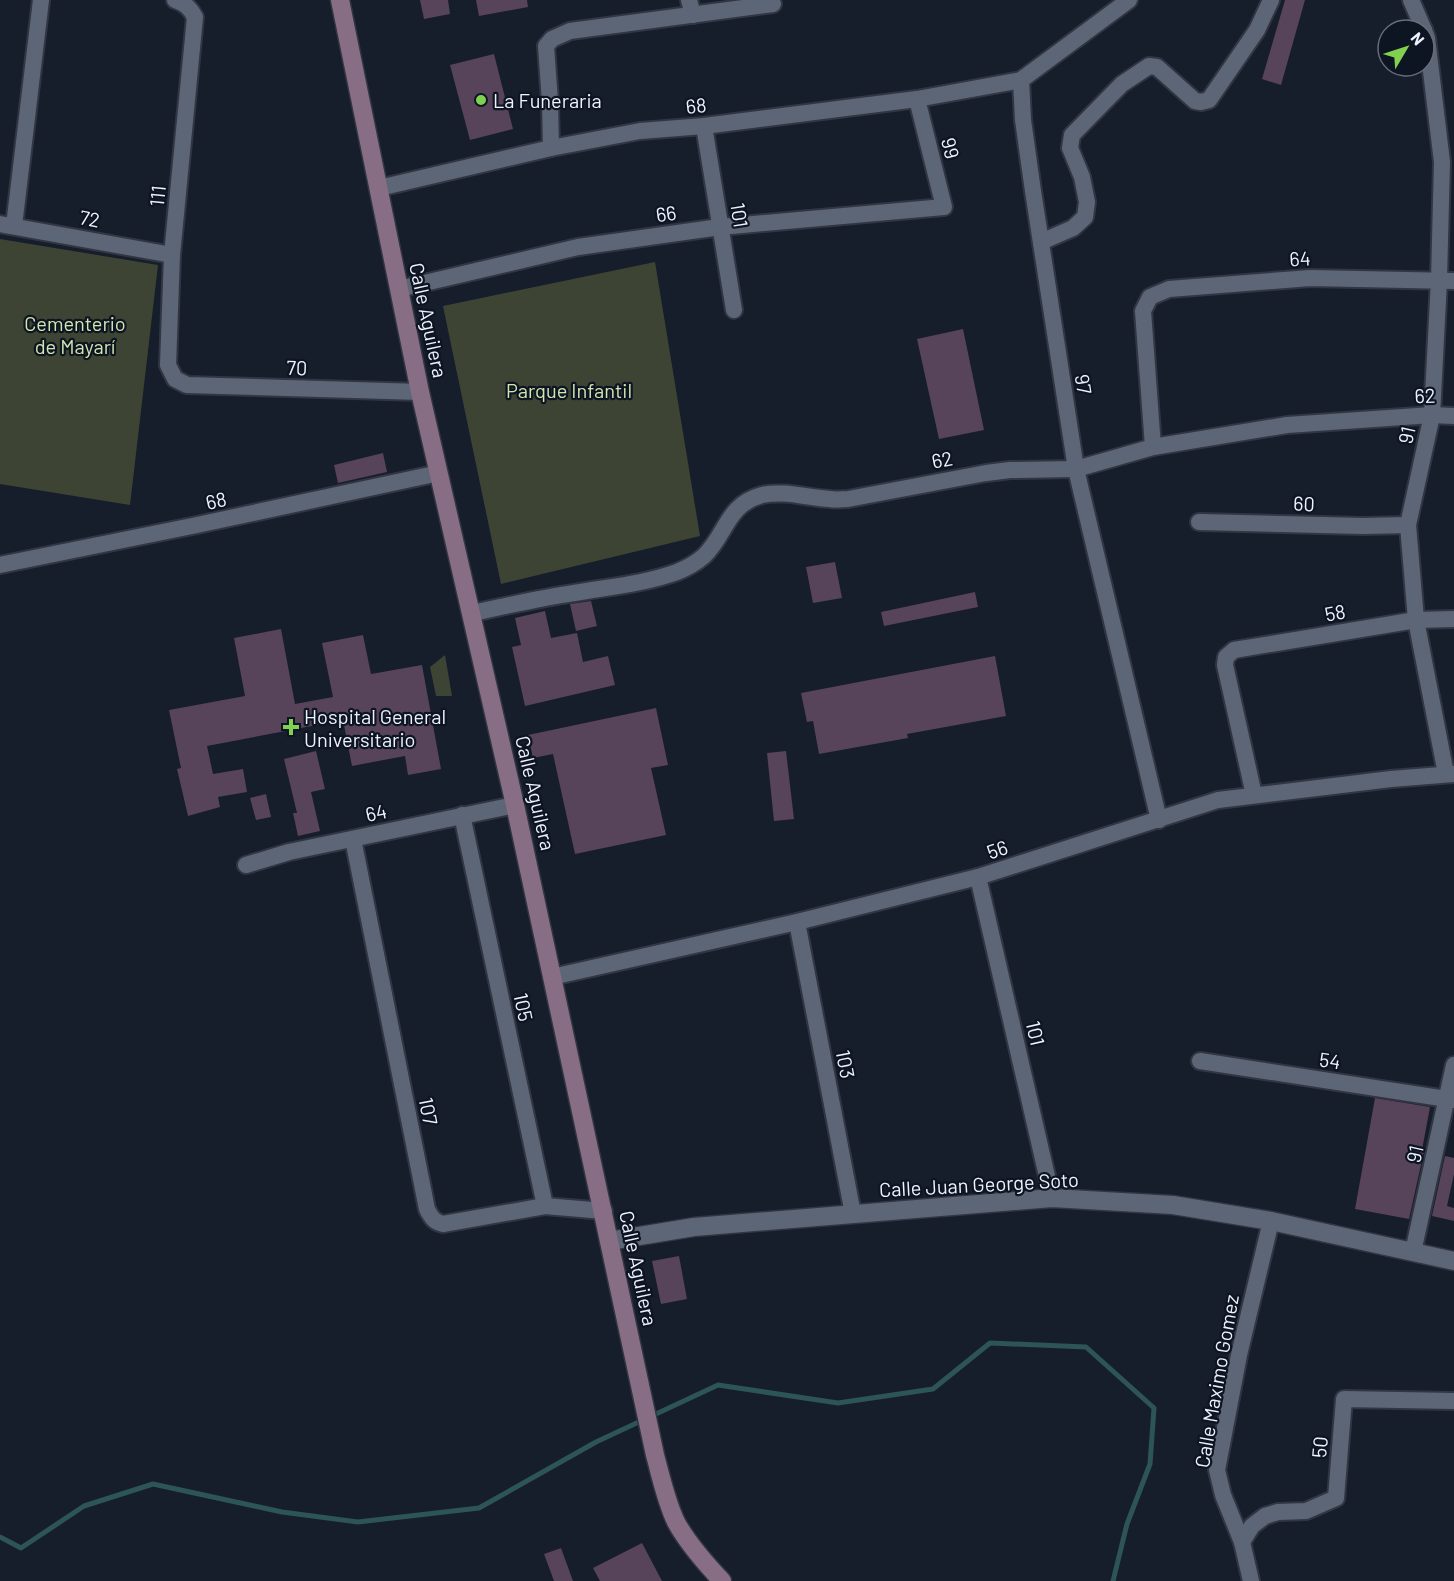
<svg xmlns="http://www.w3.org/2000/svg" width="1454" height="1581" font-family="Barlow,sans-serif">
  <rect width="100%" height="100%" fill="#161d2b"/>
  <g fill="#3e4434">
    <polygon points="0,239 158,265 130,505 0,484"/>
    <polygon points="655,262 700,536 501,584 443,306"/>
    <polygon points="445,655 452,696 436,696 430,667"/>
  </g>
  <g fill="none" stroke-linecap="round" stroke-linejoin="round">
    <polyline stroke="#2d5456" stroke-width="5" points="0,1537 21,1548 84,1506 153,1484 282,1512 358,1522 479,1508 596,1442 718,1385 838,1403 933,1389 990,1343 1086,1347 1154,1408 1150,1464 1127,1524 1113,1581"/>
  </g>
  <g fill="#57435a">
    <polygon points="420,0 448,0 450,14 424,19"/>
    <polygon points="476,0 527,0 528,7 479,16"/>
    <polygon points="1285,0 1305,0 1281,85 1262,79"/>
    <polygon points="494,54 513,129 470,140 450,65"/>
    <polygon points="963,329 984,430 939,439 917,339"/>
    <polygon points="383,453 387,472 338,483 334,465"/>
    <polygon points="835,562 842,598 813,603 806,567"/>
    <polygon points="975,592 978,607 884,626 881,612"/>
    <polygon points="591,601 597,626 576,631 570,604"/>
    <polygon points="545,611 551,638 577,633 583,662 608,656 615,685 525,706 512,647 521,645 515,618"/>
    <polygon points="281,629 295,704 333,697 322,643 363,635 371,674 422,665 441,769 408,775 405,756 352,766 343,720 207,746 213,774 243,769 247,792 218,797 220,807 188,816 177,769 181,768 169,710 245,696 234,638"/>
    <polygon points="995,656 1006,716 907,734 908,738 819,754 813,721 807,722 801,693"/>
    <polygon points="656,708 668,765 651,768 666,835 575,854 553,754 533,758 528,735"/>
    <polygon points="316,751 325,789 311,792 320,831 298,836 293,813 297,813 284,759"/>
    <polygon points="786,751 794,819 774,821 767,753"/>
    <polygon points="266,794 271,817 256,820 250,798"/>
    <polygon points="1375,1098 1430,1107 1422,1150 1424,1151 1409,1219 1355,1209"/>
    <polygon points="1445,1156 1454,1158 1454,1174 1447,1206 1454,1208 1454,1221 1432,1216"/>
    <polygon points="679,1256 687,1299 661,1304 652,1261"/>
    <polygon points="642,1543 662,1581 600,1581 593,1568"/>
    <polygon points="561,1548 573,1581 554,1581 544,1554"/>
  </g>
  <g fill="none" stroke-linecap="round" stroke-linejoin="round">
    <g stroke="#323642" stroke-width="20">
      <g id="minor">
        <path d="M175,0C185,3 190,8 195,17L172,255L168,365L175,379L187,385L420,392"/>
        <polyline points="689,0 693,15"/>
        <polyline points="1411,0 1424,30"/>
        <polyline points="1424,30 1427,38 1442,162 1439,280 1432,415 1408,525 1416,620 1446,774"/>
        <polyline points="1021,80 1023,120 1033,191 1076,469 1159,820"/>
        <polyline points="704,126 734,310"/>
        <polyline points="551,148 550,102 546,46 552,39 570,31 773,4"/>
        <polyline points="379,188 551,148 640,131 704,126 917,99 1021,80 1129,0"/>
        <polyline points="0,224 172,255"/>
        <polyline points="14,226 41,0"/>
        <polyline points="1041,242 1073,228 1085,217 1087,202 1082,177 1070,148 1072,135 1122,84 1149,66 1157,67 1195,101 1201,102 1209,100 1257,30 1271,0"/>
        <polyline points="399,289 578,247 720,227 944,207 917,99"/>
        <polyline points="1153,447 1143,311 1150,297 1169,289 1310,278 1454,281"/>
        <polyline points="1199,522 1363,526 1408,525"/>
        <polyline points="0,565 197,525 439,473"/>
        <path d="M472,613C506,606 540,598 574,593C608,587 644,584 677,572C687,568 696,563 704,556C727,534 726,505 762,495C784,490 808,498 830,499C836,500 842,499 848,499L986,473L1010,470L1076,469L1153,447L1287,425L1432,415L1454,416"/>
        <polyline points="1254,795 1225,665 1226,657 1234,650 1416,620 1454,619"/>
        <polyline points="462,815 545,1206"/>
        <path d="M353,839L427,1209C431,1217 434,1222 443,1224L545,1206L604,1211"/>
        <polyline points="246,865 289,852 515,805"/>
        <polyline points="978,877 1052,1198"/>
        <polyline points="797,922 853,1214"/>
        <polyline points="552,977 797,922 978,877 1218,800 1391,779 1454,774"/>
        <polyline points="1200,1061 1454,1100"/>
        <polyline points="1413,1252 1454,1065"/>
        <polyline points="1242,1542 1252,1526 1265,1516 1278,1512 1306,1511 1336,1498 1344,1399 1454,1401"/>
        <polyline points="1251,1581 1242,1542 1223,1495 1217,1470 1239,1355 1271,1221"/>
      </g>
    </g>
    <g stroke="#323642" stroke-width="21">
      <polyline id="tertiary" points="609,1241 694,1227 1052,1198 1173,1205 1271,1221 1454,1261"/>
    </g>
    <g stroke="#323642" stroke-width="21">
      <path id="secondary" d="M340,0L420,392L515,805L655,1455C661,1477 666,1501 676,1522C688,1544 705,1563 722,1581"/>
    </g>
    <use href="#minor" stroke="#5d6677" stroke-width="16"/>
    <use href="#tertiary" stroke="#5d6677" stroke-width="18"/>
    <use href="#secondary" stroke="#886e84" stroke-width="18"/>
  </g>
  <g fill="#82d04f" stroke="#0d1422" stroke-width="2">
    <circle cx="481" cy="100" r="6"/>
    <path d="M288 718h6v6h6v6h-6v6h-6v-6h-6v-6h6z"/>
  </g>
  <g text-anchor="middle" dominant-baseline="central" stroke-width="4.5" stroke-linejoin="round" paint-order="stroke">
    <g font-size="20" fill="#edf2fd" stroke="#0d1422" text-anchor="start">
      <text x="493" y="100">La Funeraria</text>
      <text x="304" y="716">Hospital General<tspan x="304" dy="23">Universitario</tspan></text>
    </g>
    <g font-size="20" fill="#edf2fd" stroke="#0d1422">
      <text transform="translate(696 105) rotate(-6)">68</text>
      <text transform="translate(951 148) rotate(76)">99</text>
      <text transform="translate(157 196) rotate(-84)">111</text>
      <text transform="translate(666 213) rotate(-8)">66</text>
      <text transform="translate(740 215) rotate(81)">101</text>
      <text transform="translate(90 218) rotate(11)">72</text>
      <text transform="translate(1300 258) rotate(-3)">64</text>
      <text transform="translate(429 320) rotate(78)">Calle Aguilera</text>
      <text transform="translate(297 367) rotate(2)">70</text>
      <text transform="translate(1084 384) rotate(81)">97</text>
      <text transform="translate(1425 395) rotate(-2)">62</text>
      <text transform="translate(1406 435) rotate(-78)">91</text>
      <text transform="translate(942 459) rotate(-11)">62</text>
      <text transform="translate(216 500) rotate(-12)">68</text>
      <text transform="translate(1304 503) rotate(2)">60</text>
      <text transform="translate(1335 612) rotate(-10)">58</text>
      <text transform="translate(536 793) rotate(77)">Calle Aguilera</text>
      <text transform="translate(376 812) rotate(-12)">64</text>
      <text transform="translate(997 849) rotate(-18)">56</text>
      <text transform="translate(524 1007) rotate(78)">105</text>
      <text transform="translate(1036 1033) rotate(77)">101</text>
      <text transform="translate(1330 1060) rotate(9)">54</text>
      <text transform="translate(846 1064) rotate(79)">103</text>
      <text transform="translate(429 1111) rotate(79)">107</text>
      <text transform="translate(1414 1154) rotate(-77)">91</text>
      <text transform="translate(979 1184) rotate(-3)">Calle Juan George Soto</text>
      <text transform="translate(639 1268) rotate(78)">Calle Aguilera</text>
      <text transform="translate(1216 1381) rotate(-80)">Calle Maximo Gomez</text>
      <text transform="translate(1319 1447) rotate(-85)">50</text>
    </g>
    <g font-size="20" fill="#d2e6af" stroke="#0d1422">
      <text x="75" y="323">Cementerio<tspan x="75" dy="23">de Mayarí</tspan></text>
      <text x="569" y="390">Parque Infantil</text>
    </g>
  </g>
  <g transform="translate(1406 48) rotate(51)"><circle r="28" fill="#0d1422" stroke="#676d7a" stroke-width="1.5"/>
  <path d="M0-4.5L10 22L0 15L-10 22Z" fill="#82d04f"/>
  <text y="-9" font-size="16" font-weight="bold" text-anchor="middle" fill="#edf2fd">N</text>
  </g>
</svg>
